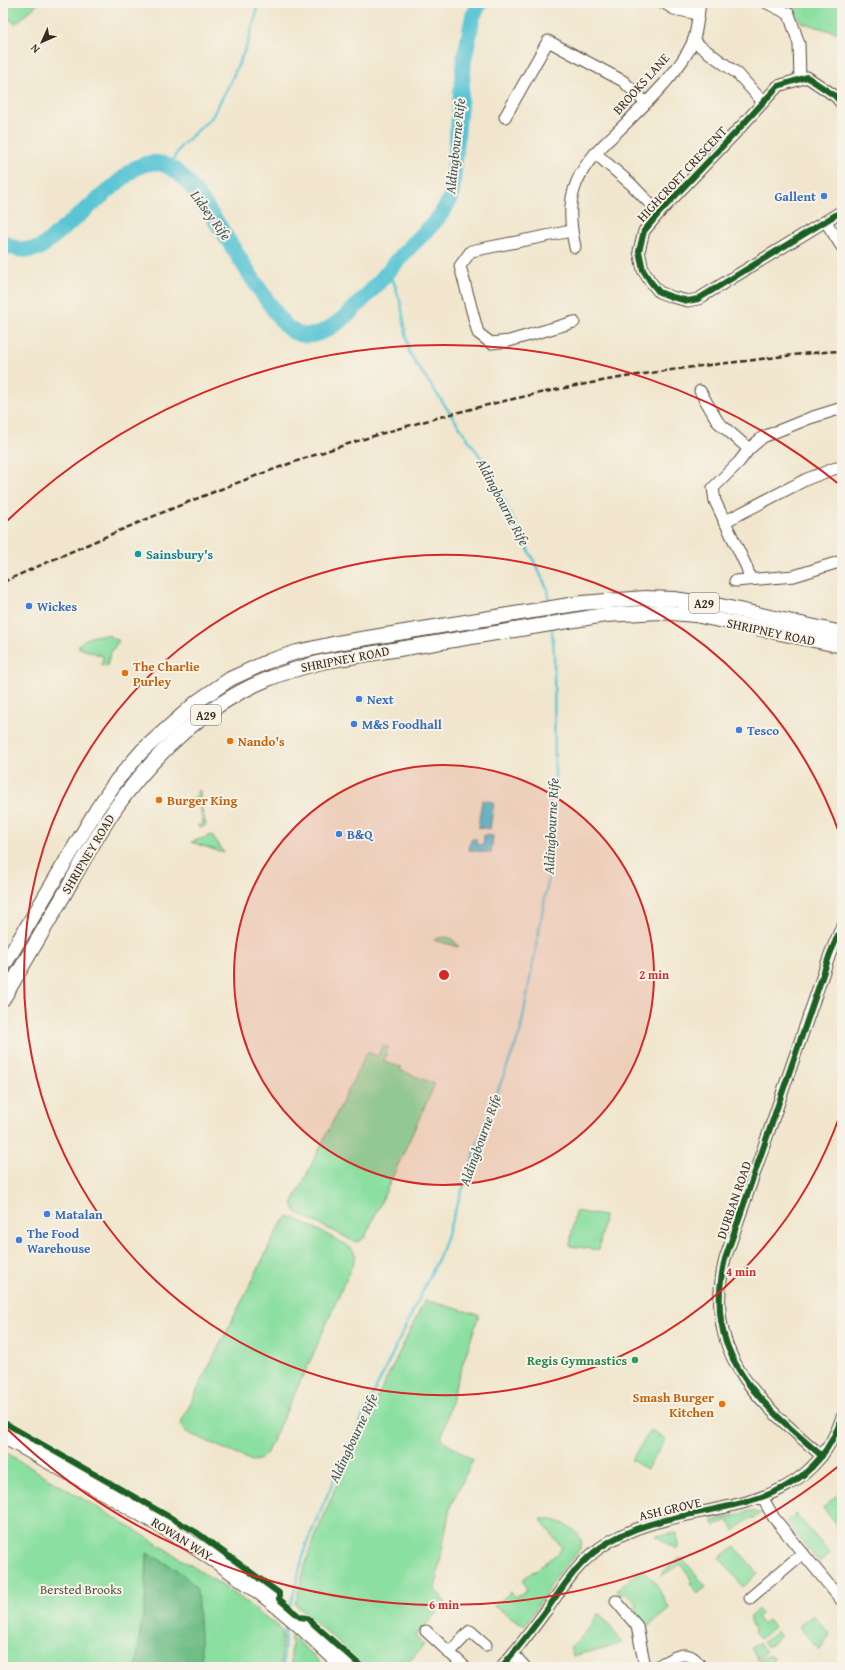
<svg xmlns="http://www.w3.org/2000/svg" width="845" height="1670" font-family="'Gentium Book Plus',serif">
  <rect width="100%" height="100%" fill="#f7f3e8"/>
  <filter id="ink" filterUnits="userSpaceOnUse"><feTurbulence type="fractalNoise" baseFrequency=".025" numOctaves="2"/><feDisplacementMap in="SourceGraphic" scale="8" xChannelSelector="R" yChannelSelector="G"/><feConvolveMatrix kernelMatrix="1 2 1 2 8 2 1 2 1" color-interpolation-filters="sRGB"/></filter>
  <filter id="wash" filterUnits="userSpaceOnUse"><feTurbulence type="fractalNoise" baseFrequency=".012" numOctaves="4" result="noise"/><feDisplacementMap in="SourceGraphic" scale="16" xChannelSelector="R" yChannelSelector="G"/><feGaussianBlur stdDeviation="0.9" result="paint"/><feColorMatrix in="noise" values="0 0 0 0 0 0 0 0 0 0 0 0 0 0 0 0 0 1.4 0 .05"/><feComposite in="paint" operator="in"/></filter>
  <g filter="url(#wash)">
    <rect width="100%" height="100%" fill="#f1e6cd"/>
    <g fill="#8bdfa1" stroke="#638460">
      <polygon points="3,3 39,3 15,24 3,13"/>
      <polygon points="786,3 842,3 842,34 803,23"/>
      <path d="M108,635L119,641C112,649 109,655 107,666L102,665L103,656L79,648V645C86,636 97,635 108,635Z"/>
      <polygon points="200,790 201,806 206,825 204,827 198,827 197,826 203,824 200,806 196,801 190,800 198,795 196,793"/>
      <polygon points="212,835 224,853 191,842"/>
      <polygon points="447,937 453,940 459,947 434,940 438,938"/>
      <polygon points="382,1045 388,1047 384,1062 401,1067 400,1070 435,1084 365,1237 360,1241 355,1242 297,1213 292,1204 367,1052 378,1056"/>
      <polygon points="575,1211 604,1216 599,1250 570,1246"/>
      <polygon points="289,1217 295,1218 347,1245 353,1250 356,1256 312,1357 266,1454 259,1460 252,1461 186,1432 181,1425 182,1420 277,1231 284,1220"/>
      <polygon points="425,1300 479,1315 456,1384 441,1439 473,1460 450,1507 435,1589 446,1603 415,1636 424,1645 409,1662 410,1667 365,1667 295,1604 309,1552 348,1457"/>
      <polygon points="651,1430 666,1439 647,1469 631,1460"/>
      <polygon points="3,1451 135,1530 192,1566 238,1596 282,1630 281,1667 3,1667"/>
      <polygon points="841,1492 842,1492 842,1532 823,1508"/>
      <polygon points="751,1511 761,1513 753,1519 752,1517 734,1531 728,1520 715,1526 712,1521"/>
      <polygon points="796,1514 830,1553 821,1561 818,1561 786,1522"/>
      <path d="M543,1519C557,1518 589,1532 580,1550L556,1576L525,1626L494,1606L511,1592L516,1597L527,1590L522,1580L558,1553L562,1548L541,1520Z"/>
      <polygon points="677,1533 678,1548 676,1549 655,1536"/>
      <polygon points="735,1547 758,1573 743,1587 719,1557"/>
      <polygon points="680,1558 684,1560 704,1584 706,1587 697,1594 690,1582 692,1581 681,1564 661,1576 663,1572"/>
      <polygon points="642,1569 655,1582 669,1608 667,1611 645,1629 639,1616 634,1610 638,1605 625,1592 620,1596 616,1591"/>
      <polygon points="758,1609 762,1613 757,1617 763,1625 768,1620 774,1627 760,1639 754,1632 755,1631 750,1621 750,1617"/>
      <polygon points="598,1614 600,1614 622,1642 620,1644 573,1656 570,1647 585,1634"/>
      <polygon points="813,1615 830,1635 819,1650 800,1628 800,1625"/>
      <polygon points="777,1631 781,1636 769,1646 766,1646 763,1642"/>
      <polygon points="291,1635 325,1667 291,1667"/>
      <polygon points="759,1643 765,1651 763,1655 757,1659 751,1647"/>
      <polygon points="769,1655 775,1659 761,1667 747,1667"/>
    </g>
    <path fill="#70be87" stroke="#567452" d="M147,1553C165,1562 186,1573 197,1590L202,1667H137L138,1646L145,1603Z"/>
    <g fill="#59c4d4" stroke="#4a7779">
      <polygon points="482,800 494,802 490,829 478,827"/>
      <polygon points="484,835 493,836 491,853 469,850 471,839 477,839 476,844 483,845"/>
    </g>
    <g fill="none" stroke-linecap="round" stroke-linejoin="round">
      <g stroke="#59c4d4" stroke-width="2.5">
        <polyline points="169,166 181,146 212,117 230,83 247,45 257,12 255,3"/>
        <polyline points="390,271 401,304 409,352 415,362 488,468 548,590 549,604"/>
        <polyline points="290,1607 306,1545 323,1505 367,1407 440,1255 483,1129 520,1033 549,876 555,785 554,654 552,629"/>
        <polyline points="283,1667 285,1629 287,1620"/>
      </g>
      <path stroke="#59c4d4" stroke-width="16" d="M3,242C14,251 27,251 40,248L134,169C141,165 149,162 157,163C176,165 188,183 198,196C222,227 240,261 262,293C270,304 277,317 287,327C291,331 298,334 303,335C330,340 364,298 380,281C390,270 398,259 408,249C425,231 445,217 452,192L464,60L473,16L480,3"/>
    </g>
  </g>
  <g filter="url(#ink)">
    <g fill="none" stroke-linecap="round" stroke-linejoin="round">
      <g stroke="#564638" stroke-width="13">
        <g id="minor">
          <polyline points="664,3 674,9 698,14"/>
          <polyline points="767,3 789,14 799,44 800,79"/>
          <polyline points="693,41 738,74 763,102"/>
          <polyline points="842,104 835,96 807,77 778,86 737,131 659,213 644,231 639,251 643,270 650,281 659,292 672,297 688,301 698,299 842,211"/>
          <polyline points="505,117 548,41 623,81 646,103"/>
          <polyline points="595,153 631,184 659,213"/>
          <polyline points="826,222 842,247"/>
          <polyline points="571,231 471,251 460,266 478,333 491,343 509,341 574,322"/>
          <path d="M575,247C571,229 568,208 574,190C581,165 601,147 619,130C643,106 679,73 693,42C697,31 698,15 700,3"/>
          <polyline points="700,391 718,422 749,449"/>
          <polyline points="724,522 807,479 836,468 842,469"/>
          <polyline points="750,579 747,568 715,501 713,488 739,462 749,449 763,437 810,418 842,408"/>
          <polyline points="735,581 794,576 842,561"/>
          <path d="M822,1456C756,1399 702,1354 725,1259L830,954L842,926"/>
          <polyline points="762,1497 774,1518 842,1601"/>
          <polyline points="750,1598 803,1553"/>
          <polyline points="616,1601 637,1626 645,1667"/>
          <polyline points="426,1631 465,1667"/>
          <polyline points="449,1653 470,1631 486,1645"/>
          <polyline points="513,1654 525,1667"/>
          <path d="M501,1667C518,1649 533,1628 548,1608C564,1585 578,1563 601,1547C680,1492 803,1532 842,1417"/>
          <path d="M656,1667C673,1658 688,1645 701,1667"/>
        </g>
      </g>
      <g stroke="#564638" stroke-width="16">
        <g id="major">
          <polyline points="3,967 97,809 117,780 142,751 198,701 230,679 269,661 297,652 337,643 582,603 645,598 674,599 716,605 842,633"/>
          <path d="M3,999C22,966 42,933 61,900C79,868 96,836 117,806C155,753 208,703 268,679C287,671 307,666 326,661L605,615L660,612L695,615L842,646"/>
        </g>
      </g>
      <g stroke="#564638" stroke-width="18">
        <path id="highway" d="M3,1435C93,1486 186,1534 268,1598C296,1619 320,1644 345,1667"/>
      </g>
      <use href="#minor" stroke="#fff" stroke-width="11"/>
      <use href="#major" stroke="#fff" stroke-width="14"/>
      <use href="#highway" stroke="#fff" stroke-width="16"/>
      <path stroke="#3b2a1e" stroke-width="2.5" stroke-dasharray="6 3" stroke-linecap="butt" d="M3,582C101,538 199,495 300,460C444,410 595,376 746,361C778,357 810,352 842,351"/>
      <g stroke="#f7f3e8" stroke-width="8">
        <g id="cycleway">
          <polyline points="842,104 835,96 807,77 778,86 737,131 659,213 644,231 639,251 643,270 650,281 659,292 672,297 688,301 698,299 842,211"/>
          <polyline points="3,1422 196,1532 279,1593 279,1599 300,1617 307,1618 362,1667"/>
          <path d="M822,1456C756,1399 702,1354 725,1259L830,954L842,926"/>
          <path d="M501,1667C518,1649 533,1628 548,1608C564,1585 578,1563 601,1547C680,1492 803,1532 842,1417"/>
        </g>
      </g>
      <use href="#cycleway" stroke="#1b5e20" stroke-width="6"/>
    </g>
  </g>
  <circle cx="444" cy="975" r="210" fill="#d62828" fill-opacity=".12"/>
  <g fill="none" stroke="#d62828" stroke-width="2">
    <circle cx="444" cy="975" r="210"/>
    <path d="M841 1112A420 420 0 1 1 841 838"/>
    <path d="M840 1465A630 630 0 0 1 6 1428M6 522A630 630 0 0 1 840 485"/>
  </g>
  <g fill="#3f7fe0" stroke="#f7f3e8" stroke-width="1.5">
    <circle cx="824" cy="196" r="4"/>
    <circle cx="29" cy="606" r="4"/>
    <circle cx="359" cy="699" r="4"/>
    <circle cx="354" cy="724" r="4"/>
    <circle cx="739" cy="730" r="4"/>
    <circle cx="339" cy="834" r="4"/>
    <circle cx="47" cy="1214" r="4"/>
    <circle cx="19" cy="1240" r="4"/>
  </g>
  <circle fill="#0f9aa8" stroke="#f7f3e8" stroke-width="1.5" cx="138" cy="554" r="4"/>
  <g fill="#e8710a" stroke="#f7f3e8" stroke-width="1.5">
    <circle cx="125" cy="673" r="4"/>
    <circle cx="230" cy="741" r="4"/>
    <circle cx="159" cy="800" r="4"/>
    <circle cx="722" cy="1404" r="4"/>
  </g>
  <circle fill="#2e9e5b" stroke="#f7f3e8" stroke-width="1.5" cx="635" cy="1360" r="4"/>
  <g text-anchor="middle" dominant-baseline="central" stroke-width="4" stroke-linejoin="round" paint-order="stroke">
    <g fill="#f7f3e8" stroke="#73665b" stroke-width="1">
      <rect x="689" y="593" width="30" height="20" rx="3"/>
      <rect x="191" y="705" width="30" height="20" rx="3"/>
    </g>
    <g font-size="12" font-weight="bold" fill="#3b2a1e">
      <text x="704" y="603">A29</text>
      <text x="206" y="715">A29</text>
    </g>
    <g font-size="13" fill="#3b2a1e" stroke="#f7f3e8">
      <text transform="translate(641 84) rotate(-48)">BROOKS LANE</text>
      <text transform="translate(682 174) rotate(-47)">HIGHCROFT CRESCENT</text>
      <text transform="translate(771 632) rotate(12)">SHRIPNEY ROAD</text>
      <text transform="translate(345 659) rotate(-11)">SHRIPNEY ROAD</text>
      <text transform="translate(88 854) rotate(-59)">SHRIPNEY ROAD</text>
      <text transform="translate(734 1200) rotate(-71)">DURBAN ROAD</text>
      <text transform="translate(670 1509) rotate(-13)">ASH GROVE</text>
      <text transform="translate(182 1539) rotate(32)">ROWAN WAY</text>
    </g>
    <g font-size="13" font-weight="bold" fill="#366cbe" stroke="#f7f3e8" text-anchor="start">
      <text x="816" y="196" text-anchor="end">Gallent</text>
      <text x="37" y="606">Wickes</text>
      <text x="367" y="699">Next</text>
      <text x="362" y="724">M&amp;S Foodhall</text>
      <text x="747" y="730">Tesco</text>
      <text x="347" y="834">B&amp;Q</text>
      <text x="55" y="1214">Matalan</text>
      <text x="27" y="1233">The Food<tspan x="27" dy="15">Warehouse</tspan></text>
    </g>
    <g font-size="13" font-weight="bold" fill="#0d838f" stroke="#f7f3e8" text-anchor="start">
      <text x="146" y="554">Sainsbury's</text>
    </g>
    <g font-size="13" font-weight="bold" fill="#c56008" stroke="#f7f3e8" text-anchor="start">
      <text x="133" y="666">The Charlie<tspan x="133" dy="15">Purley</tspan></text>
      <text x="238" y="741">Nando's</text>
      <text x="167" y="800">Burger King</text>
      <text x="714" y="1397" text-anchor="end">Smash Burger<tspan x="714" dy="15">Kitchen</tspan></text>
    </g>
    <g font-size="13" font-weight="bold" fill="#27864d" stroke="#f7f3e8" text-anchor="end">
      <text x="627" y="1360">Regis Gymnastics</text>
    </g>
    <g font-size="13" fill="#4f573f" stroke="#f7f3e8">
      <text x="81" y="1589">Bersted Brooks</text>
    </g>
    <g font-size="14" font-style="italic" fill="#445855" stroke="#f7f3e8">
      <text transform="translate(455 146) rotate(-84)">Aldingbourne Rife</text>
      <text transform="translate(211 215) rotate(54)">Lidsey Rife</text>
      <text transform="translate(503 502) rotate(62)">Aldingbourne Rife</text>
      <text transform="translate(551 826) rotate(-87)">Aldingbourne Rife</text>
      <text transform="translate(480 1140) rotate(-70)">Aldingbourne Rife</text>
      <text transform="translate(353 1438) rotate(-65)">Aldingbourne Rife</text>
    </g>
  </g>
  <circle cx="444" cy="975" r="6" fill="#d62828" stroke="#f7f3e8" stroke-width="2"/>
  <g font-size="12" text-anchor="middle" font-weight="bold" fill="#d62828" stroke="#f7f3e8" stroke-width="4" stroke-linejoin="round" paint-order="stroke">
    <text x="654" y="979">2 min</text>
    <text x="741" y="1276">4 min</text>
    <text x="444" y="1609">6 min</text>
  </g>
  <rect width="845" height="1670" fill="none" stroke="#f7f3e8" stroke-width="16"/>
  <g transform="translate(42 42) rotate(225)" stroke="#f7f3e8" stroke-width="3" paint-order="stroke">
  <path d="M0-3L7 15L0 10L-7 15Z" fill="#3b2a1e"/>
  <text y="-6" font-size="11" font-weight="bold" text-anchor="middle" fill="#3b2a1e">N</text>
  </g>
</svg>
